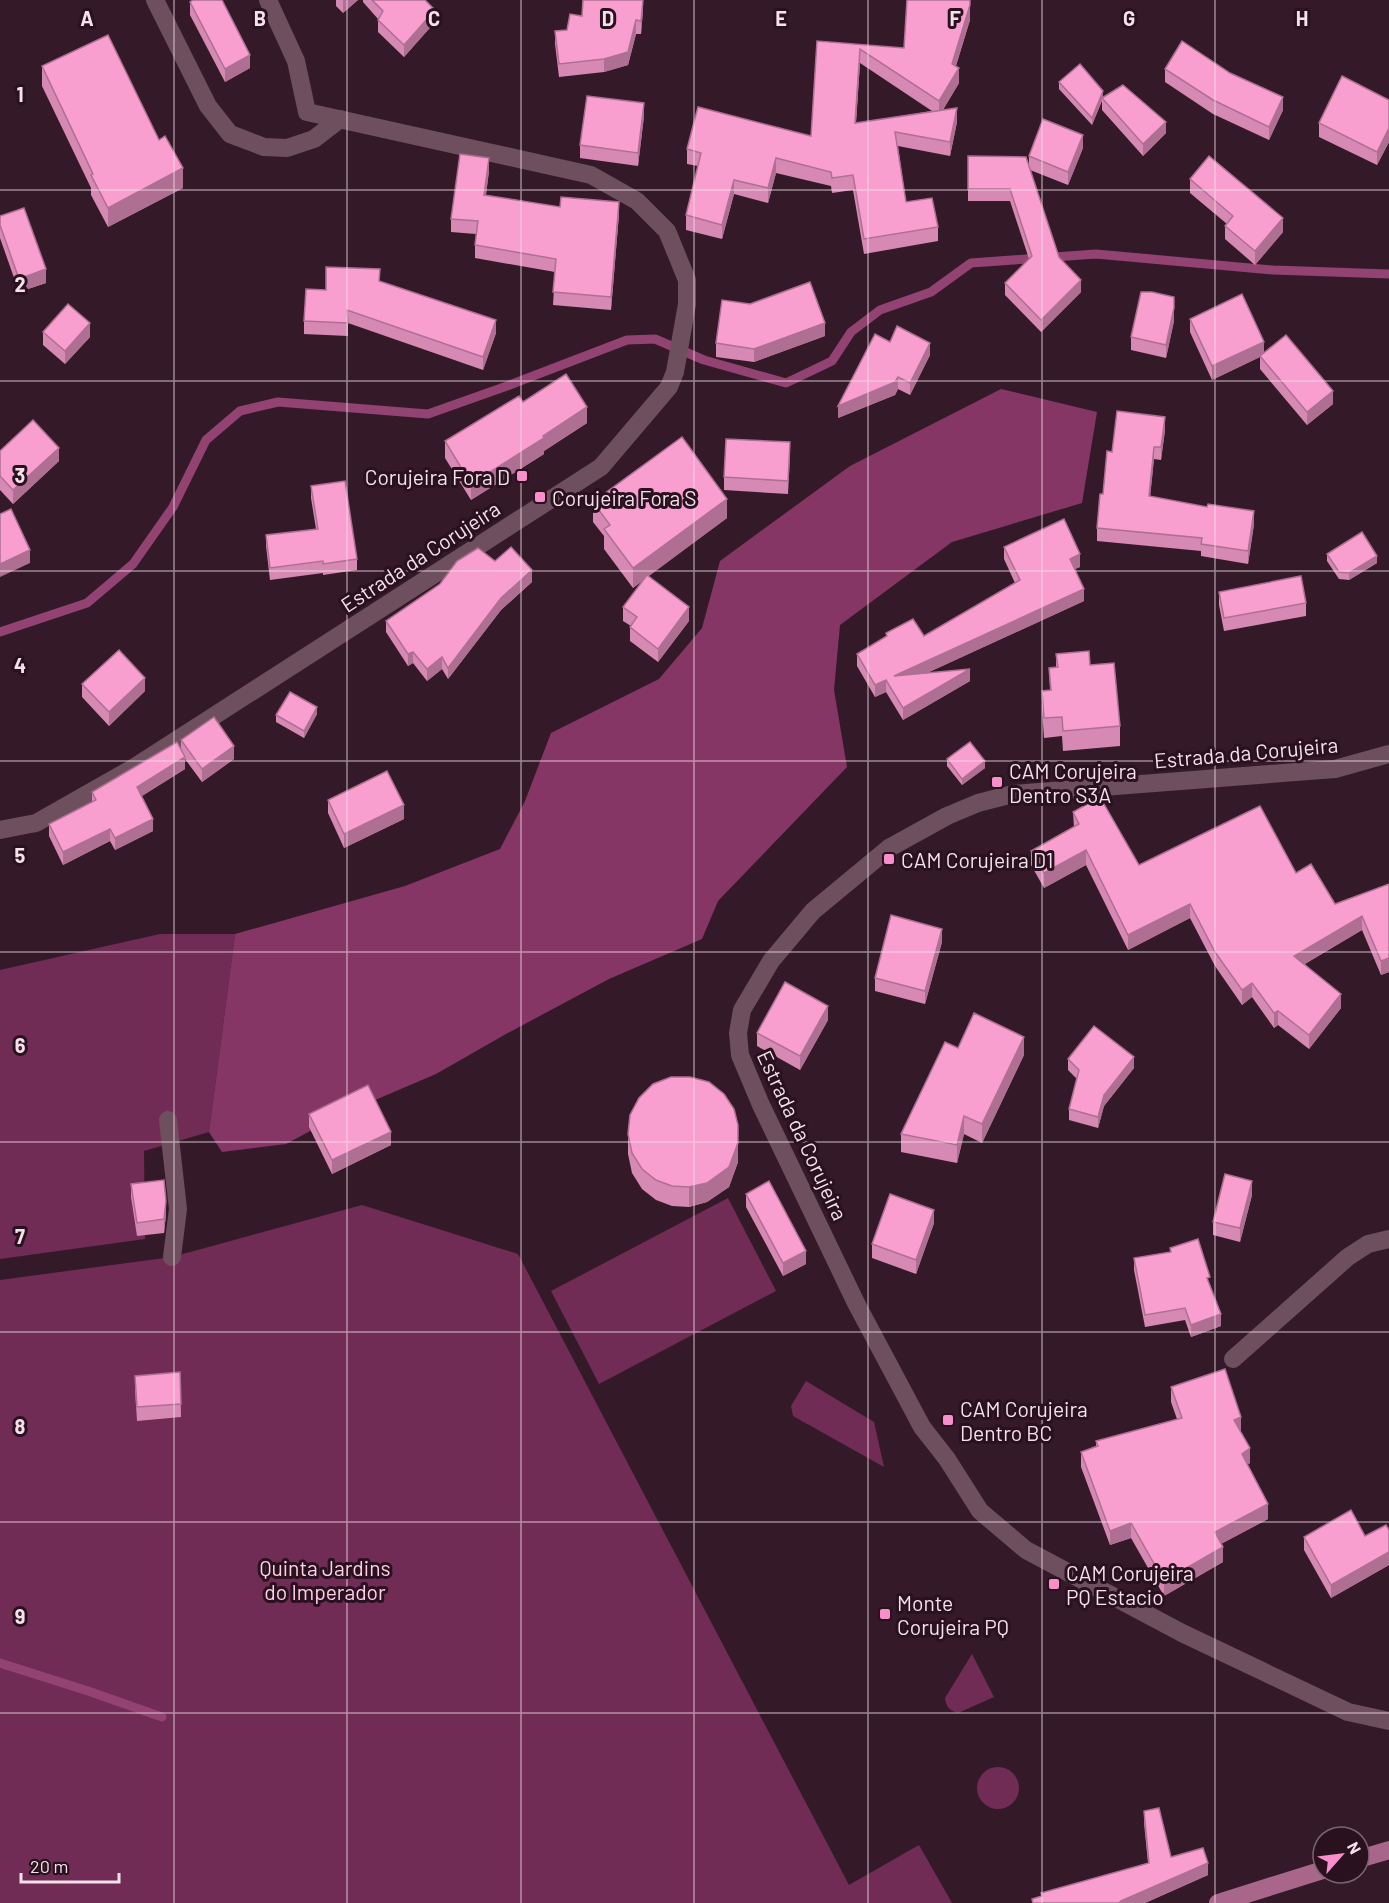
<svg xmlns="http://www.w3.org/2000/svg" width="1389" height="1903" font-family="Barlow,sans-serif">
  <rect width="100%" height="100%" fill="#341a29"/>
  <g fill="#712c55">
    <polygon points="160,934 235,934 209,1132 144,1151 145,1239 0,1259 0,970"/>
    <polygon points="728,1198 776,1291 599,1384 551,1291"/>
    <polygon points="362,1205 518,1254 849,1885 919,1845 952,1903 0,1903 0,1280 172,1257"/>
    <polygon points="806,1381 874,1422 884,1467 793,1416 791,1406"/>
    <path d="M972,1654L994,1697L958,1713C950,1711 946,1707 945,1698Z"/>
    <circle cx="998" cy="1788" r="21"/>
  </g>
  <polygon fill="#853665" points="1001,389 1097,412 1082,503 952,542 840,625 834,690 847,767 718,901 702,939 609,979 506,1034 436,1074 340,1115 286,1144 222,1152 209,1132 235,934 405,886 500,849 525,801 551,733 659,679 702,628 720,561 850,466"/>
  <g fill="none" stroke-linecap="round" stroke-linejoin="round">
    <g stroke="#934372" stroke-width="9">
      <polyline points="0,632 87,603 133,564 173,507 206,440 240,411 278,402 428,414 507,386 627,340 655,339 704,360 786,383 832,361 851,332 880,310 931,292 971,263 1096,254 1273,270 1389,274"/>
      <polyline points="0,1663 88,1691 162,1717"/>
    </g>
    <g stroke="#6d4f5e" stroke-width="18">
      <polyline points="155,0 208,106 230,134 264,147 287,148 314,139 340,119"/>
      <polyline points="1389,754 1335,769 1013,794 978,803 947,816 889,848 813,911 771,961 742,1010 738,1033 740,1055 761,1105 856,1303 922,1427 947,1459 980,1511 1026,1550 1182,1633 1348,1712 1389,1721"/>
      <polyline points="0,830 36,823 133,768 601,467 669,387 675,372 687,304 687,280 667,231 637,201 591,175 307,112 296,61 268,0"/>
      <polyline points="168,1120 178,1209 172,1257"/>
      <polyline points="1233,1359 1348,1257 1368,1244 1389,1239"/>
    </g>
    <g stroke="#a9668b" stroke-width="18">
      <polyline points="1359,1859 1389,1850"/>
      <polyline points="1218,1903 1323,1870"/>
    </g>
  </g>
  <g fill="#d689b3" fill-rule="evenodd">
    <polygon points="336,0 358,0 343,13 336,6"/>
    <polygon points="363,0 425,0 435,22 404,57 378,32 378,19 363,2"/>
    <polygon points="190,2 250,68 225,82 190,15"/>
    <polygon points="643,10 641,34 636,34 628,65 604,72 559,77 555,44 555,31 567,30 582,16"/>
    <path d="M970,20L956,66L959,83L943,110L957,122L950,156L898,146L906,202L938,227V241L864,254L853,190L832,193L831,186L776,173L768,203L734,194L722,239L686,230V215L698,166L687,164V149L811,136L817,41L904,48ZM860,63L932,111L856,123Z"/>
    <polygon points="42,66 183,188 108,227 91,195 91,188 42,86"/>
    <polygon points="1165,69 1283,110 1269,140 1213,114 1165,82"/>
    <polygon points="1059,82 1103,98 1166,133 1143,156 1102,110 1102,101 1092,125 1059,89"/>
    <polygon points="1389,100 1389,142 1377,165 1319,137 1319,123"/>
    <polygon points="644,116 638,166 580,158 580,145"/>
    <polygon points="1083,148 1068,185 1030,170 1059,257 1081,292 1041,332 1005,295 1005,283 1029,259 1010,201 968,201 968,156 1029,165 1029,156"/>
    <polygon points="489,171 486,195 560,207 619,214 611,310 553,305 555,272 475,258 475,245 476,234 451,232 451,219"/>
    <polygon points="1190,179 1283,232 1255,265 1225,239 1225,226 1227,224 1190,193"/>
    <polygon points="0,216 46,283 19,292 0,238"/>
    <polygon points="380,281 496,333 483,370 348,323 348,336 304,334 304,321 326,290"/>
    <polygon points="1190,319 1264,353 1333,404 1307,425 1260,369 1260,357 1212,380 1190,332"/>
    <polygon points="1174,321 1166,358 1131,350 1131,337"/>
    <polygon points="43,332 90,337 65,364 43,345"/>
    <polygon points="825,336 754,362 716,357 716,343"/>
    <polygon points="890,342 930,355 910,395 898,389 895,395 838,418"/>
    <polygon points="523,402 587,423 544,451 544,454 471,500 445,458 445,441"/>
    <polygon points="1165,430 1161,460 1154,459 1150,496 1254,524 1248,564 1201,556 1201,551 1097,541 1097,528 1112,452"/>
    <polygon points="0,451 59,461 13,504 0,490"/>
    <polygon points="790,455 788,494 724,490 724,477"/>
    <polygon points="311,486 357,559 357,570 323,575 323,573 270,580 266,546 266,535 316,529 311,498"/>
    <polygon points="593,502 727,518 648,576 689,621 658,662 630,641 630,627 631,626 623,621 623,607 645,579 633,588 604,549 604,536 593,522"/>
    <polygon points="1004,547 1080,567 1075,569 1084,601 927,673 970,681 903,720 886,692 875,697 857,666 857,654 886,637 886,633 924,636 1015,583 1004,559"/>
    <polygon points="1327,554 1377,563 1349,580 1339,579 1327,561"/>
    <polygon points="495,561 532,582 501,610 448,679 442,669 427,681 413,663 408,666 386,632 386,621"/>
    <polygon points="1219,592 1306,603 1306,616 1224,631 1219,605"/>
    <polygon points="1056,654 1090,665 1120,726 1120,746 1063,751 1062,736 1044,738 1042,710 1042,691 1050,690 1049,668 1056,667"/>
    <polygon points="82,684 145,691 109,726 82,697"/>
    <polygon points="317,714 304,738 276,722 276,715"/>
    <polygon points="181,740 234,759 202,782 185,759 185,769 142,796 153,831 115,850 110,841 63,865 49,836 49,824 92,802 92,792 181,750"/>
    <polygon points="947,759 985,768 962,785 947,766"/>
    <polygon points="328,800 404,819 344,848 328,813"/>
    <polygon points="1073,812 1139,865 1296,873 1335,904 1389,884 1389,972 1381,975 1362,930 1305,964 1341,1008 1309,1049 1278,1025 1274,1028 1252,997 1242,1005 1215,966 1190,918 1128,950 1086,865 1044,888 1031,865 1031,851 1074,827"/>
    <polygon points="942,942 925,1004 875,991 875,978"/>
    <polygon points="828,1020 800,1070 757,1046 757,1033"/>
    <polygon points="958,1048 1024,1055 982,1143 964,1134 957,1163 901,1152 901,1134"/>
    <polygon points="1068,1059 1134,1068 1104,1106 1098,1128 1069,1120 1069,1109 1077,1079 1068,1070"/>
    <polygon points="309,1114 391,1145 332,1174 309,1127"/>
    <polygon points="628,1134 738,1162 729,1187 707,1202 689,1207 672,1206 656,1200 642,1189 632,1173 628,1154"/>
    <polygon points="131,1184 166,1214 164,1233 137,1236 131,1197"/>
    <polygon points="746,1194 806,1264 783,1276 746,1207"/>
    <polygon points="1252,1195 1240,1242 1213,1235 1213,1222"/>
    <polygon points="934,1223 916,1274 872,1258 872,1244"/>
    <polygon points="1170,1248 1210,1285 1221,1326 1191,1337 1185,1320 1145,1327 1134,1270 1134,1258 1170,1252"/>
    <polygon points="180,1372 181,1417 137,1421 135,1390 135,1376"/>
    <polygon points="1171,1387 1241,1432 1250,1463 1247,1465 1268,1519 1221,1544 1223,1562 1164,1596 1131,1538 1110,1545 1081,1467 1081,1452 1096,1446 1096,1441 1177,1419 1171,1402"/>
    <polygon points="1389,1530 1389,1565 1331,1598 1304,1550 1304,1537 1365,1536"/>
    <polygon points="1144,1811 1171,1857 1208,1875 1145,1903 1032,1903 1032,1899 1041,1896 1041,1893 1148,1863 1144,1823"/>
  </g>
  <g fill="#ae6f92">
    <polygon points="343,0 358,0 343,13"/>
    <polygon points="643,0 643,10 641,34 641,21"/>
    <polygon points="970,5 970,20 952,78 952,64"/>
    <polygon points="435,10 435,22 404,57 404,45"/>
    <polygon points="636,20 636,34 628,65 604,72 604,59"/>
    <polygon points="860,49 860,63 855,137 855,123"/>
    <polygon points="250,55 250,68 225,82 225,69"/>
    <polygon points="959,68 959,83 939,116 939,101"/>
    <polygon points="1103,91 1103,97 1092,125 1092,118"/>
    <polygon points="1283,97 1283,110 1269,140 1269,127"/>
    <polygon points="644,103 644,116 638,166 638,153"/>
    <polygon points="957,108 957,122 950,156 950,142"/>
    <polygon points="1166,122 1166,133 1143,156 1143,144"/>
    <polygon points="1389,128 1389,142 1377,165 1377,152"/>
    <polygon points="1083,135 1083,148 1068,185 1068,172"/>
    <polygon points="489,158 489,171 484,208 484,195"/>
    <polygon points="776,158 776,173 768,203 768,188"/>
    <polygon points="183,168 183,188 108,227 108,208"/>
    <polygon points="734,180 734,194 722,239 722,225"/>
    <polygon points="619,202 619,214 611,310 611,297"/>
    <polygon points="1283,218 1283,232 1255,265 1255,251"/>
    <polygon points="46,269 46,283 19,292 19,279"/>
    <polygon points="1081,280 1081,292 1041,332 1041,320"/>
    <polygon points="1174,308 1174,321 1166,358 1166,345"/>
    <polygon points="496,320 496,333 483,370 483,357"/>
    <polygon points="90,323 90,337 65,364 65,351"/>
    <polygon points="825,323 825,336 754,362 754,349"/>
    <polygon points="1264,342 1264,355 1212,380 1212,366"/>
    <polygon points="930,343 930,355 910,395 910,383"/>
    <polygon points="898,377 898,389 895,395 838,418 838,406"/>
    <polygon points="1333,391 1333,404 1307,425 1307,412"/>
    <polygon points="587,407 587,423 544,451 544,454 471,500 471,484"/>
    <polygon points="1165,417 1165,430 1161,460 1161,447"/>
    <polygon points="1154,447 1154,459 1149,508 1149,496"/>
    <polygon points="59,448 59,461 13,504 13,490"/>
    <polygon points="727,499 727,518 633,588 633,568"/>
    <polygon points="1254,511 1254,524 1248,564 1248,551"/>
    <polygon points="30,550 30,563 0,577 0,564"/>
    <polygon points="1080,554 1080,567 1070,571 1070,559"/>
    <polygon points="1377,556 1377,563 1349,580 1349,573"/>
    <polygon points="532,570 532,582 501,610 448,679 448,668 501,598"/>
    <polygon points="1084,589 1084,601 894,688 894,676"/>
    <polygon points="689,607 689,621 658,662 658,649"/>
    <polygon points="413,652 413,663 408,666 408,654"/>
    <polygon points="442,657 442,669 427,681 427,669"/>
    <polygon points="970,669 970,681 903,720 903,708"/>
    <polygon points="145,678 145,691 109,726 109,712"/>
    <polygon points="886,680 886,692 875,697 875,685"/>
    <polygon points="317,707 317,714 304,738 304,731"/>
    <polygon points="234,746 234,759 202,782 202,769"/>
    <polygon points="185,757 185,769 137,799 137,787"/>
    <polygon points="985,761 985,768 962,785 962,779"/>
    <polygon points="404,805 404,819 344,848 344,834"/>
    <polygon points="153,819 153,831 115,850 115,838"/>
    <polygon points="110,829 110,841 63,865 63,852"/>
    <polygon points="1086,850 1086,865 1044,888 1044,873"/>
    <polygon points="1190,904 1190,918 1128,950 1128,935"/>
    <polygon points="1362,916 1362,930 1294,970 1294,956"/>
    <polygon points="942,929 942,942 925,1004 925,991"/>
    <polygon points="1389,958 1389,972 1381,975 1381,961"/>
    <polygon points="1252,983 1252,997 1242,1005 1242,990"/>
    <polygon points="1341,994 1341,1008 1309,1049 1309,1035"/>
    <polygon points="828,1006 828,1020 800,1070 800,1056"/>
    <polygon points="1278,1011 1278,1025 1274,1028 1274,1013"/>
    <polygon points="1024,1037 1024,1055 982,1143 982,1124"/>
    <polygon points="1134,1057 1134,1068 1104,1106 1098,1128 1098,1117 1104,1095"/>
    <polygon points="964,1116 964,1134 957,1163 957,1145"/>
    <polygon points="738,1125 738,1162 729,1187 707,1202 689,1207 689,1187"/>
    <polygon points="391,1132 391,1145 332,1174 332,1160"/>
    <polygon points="1252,1181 1252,1195 1240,1242 1240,1228"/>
    <polygon points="166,1201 166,1214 164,1233 164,1219"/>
    <polygon points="934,1210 934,1223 916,1274 916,1260"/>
    <polygon points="806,1251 806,1264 783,1276 783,1263"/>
    <polygon points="1221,1314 1221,1326 1191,1337 1191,1325"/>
    <polygon points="1241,1417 1241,1432 1234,1420"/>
    <polygon points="1250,1448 1250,1463 1242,1468 1242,1454"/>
    <polygon points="1268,1504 1268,1519 1215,1547 1215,1532"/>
    <polygon points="1131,1523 1131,1538 1110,1545 1110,1531"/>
    <polygon points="1223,1547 1223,1562 1164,1596 1164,1581"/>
    <polygon points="1389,1552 1389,1565 1331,1598 1331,1585"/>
    <polygon points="1208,1863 1208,1875 1145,1903 1119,1903 1121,1901"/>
  </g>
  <g fill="#f99fd0" stroke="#ae6f92" stroke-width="1.5">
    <polygon points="193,0 222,0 250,55 225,69 190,2"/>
    <polygon points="372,0 425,0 435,10 404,45 378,20 383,11"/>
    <polygon points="583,0 643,0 641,21 636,20 628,52 604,59 559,64 555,31 567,30 570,14 582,16"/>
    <polygon points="907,0 970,0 970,5 952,64 959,68 939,101 860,49 855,123 957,108 950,142 895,132 906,202 932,198 938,227 864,239 853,175 832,178 831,172 776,158 768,188 734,180 722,225 686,215 701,153 687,149 698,107 811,136 817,41 904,48"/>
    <polygon points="108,35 159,140 165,136 183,168 108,208 91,175 93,174 42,66"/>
    <polygon points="1182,41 1230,73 1283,97 1269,127 1213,100 1165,69"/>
    <polygon points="1080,64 1103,91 1092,118 1059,82"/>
    <polygon points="1342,76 1389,100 1389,128 1377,152 1319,123"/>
    <polygon points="1123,85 1166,122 1143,144 1102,98"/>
    <polygon points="587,96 644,103 638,153 580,145"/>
    <polygon points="1043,119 1083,135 1068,172 1029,156"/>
    <polygon points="460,154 489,158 484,195 560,207 561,197 619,202 611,297 553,292 556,259 475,245 478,221 451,219"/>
    <polygon points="968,156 1026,157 1059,257 1081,280 1041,320 1005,283 1032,256 1010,189 968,189"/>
    <polygon points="1209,156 1283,218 1255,251 1225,226 1233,216 1190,179"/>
    <polygon points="24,208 46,269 19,279 0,225 0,216"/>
    <polygon points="326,267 380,269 379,281 496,320 483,357 347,310 348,323 304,321 306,289 326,290"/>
    <polygon points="810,282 825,323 754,349 716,343 722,300 750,304"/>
    <polygon points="1141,292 1152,292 1174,297 1174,308 1166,345 1131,337"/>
    <polygon points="1242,294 1264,342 1212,366 1190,319"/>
    <polygon points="68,304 90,323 65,351 43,332"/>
    <polygon points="897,326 930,343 910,383 898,377 895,382 838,406 875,334 890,342"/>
    <polygon points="1286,335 1333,391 1307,412 1260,356"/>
    <polygon points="566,374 587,407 543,436 544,438 471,484 445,441 519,396 523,402"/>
    <polygon points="1117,411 1165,417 1161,447 1154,447 1149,496 1207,507 1208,504 1254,511 1248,551 1201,544 1202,538 1097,528 1100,494 1103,494 1107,451 1112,452"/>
    <polygon points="33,420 59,448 13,490 0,476 0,451"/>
    <polygon points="682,437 727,499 633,568 604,529 610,525 593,502"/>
    <polygon points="726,439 790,442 788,481 724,477"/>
    <polygon points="345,481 357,559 323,564 323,561 270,568 266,535 318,529 311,486"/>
    <polygon points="11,509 30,550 0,564 0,514"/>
    <polygon points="1064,519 1080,554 1070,559 1084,589 894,676 970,669 903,708 886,680 875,685 857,654 887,636 886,633 913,619 924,636 1020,580 1004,547"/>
    <polygon points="1362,532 1377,556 1349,573 1339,572 1327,554"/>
    <polygon points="511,547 532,570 501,598 448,668 442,657 427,669 413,652 408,654 386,621 440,584 457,561 478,548 495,561"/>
    <polygon points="647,575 689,607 658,649 630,627 637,617 623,607"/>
    <polygon points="1301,576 1306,603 1224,618 1219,592"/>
    <polygon points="119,650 145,678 109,712 82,684"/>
    <polygon points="1089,651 1090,665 1114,663 1120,726 1063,731 1062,717 1044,718 1042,691 1051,690 1049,668 1058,667 1056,654"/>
    <polygon points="290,692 317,707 304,731 276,715"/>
    <polygon points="214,717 234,746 202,769 181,740"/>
    <polygon points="177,742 185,757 137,787 153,819 115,838 110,829 63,852 49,824 96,800 92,792"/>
    <polygon points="970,742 985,761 962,779 947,759"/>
    <polygon points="387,771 404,805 344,834 328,800"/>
    <polygon points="1100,797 1139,865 1260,806 1296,873 1311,864 1335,904 1389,884 1389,958 1381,961 1362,916 1294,956 1341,994 1309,1035 1278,1011 1274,1013 1252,983 1242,990 1215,952 1190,904 1128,935 1086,850 1044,873 1031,851 1079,824 1073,812"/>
    <polygon points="891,915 942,929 925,991 875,978"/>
    <polygon points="785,982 828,1006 800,1056 757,1033"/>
    <polygon points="974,1013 1024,1037 982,1124 964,1116 957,1145 901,1134 945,1042 958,1048"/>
    <polygon points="1094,1026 1134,1057 1104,1095 1098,1117 1069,1109 1079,1070 1068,1059"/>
    <polygon points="671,1077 690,1077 709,1082 724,1094 734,1109 738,1125 738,1143 729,1167 707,1183 689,1187 672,1186 656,1180 642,1169 632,1153 628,1134 630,1115 639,1098 653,1084"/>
    <polygon points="368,1085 391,1132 332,1160 309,1114"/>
    <polygon points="1225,1174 1252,1181 1240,1228 1213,1222"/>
    <polygon points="164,1180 166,1201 164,1219 137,1223 131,1184"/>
    <polygon points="769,1181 806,1251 783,1263 746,1194"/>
    <polygon points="890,1194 934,1210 916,1260 872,1244"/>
    <polygon points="1198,1239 1210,1277 1207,1278 1221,1314 1191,1325 1185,1308 1145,1315 1134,1258 1171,1252 1170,1248"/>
    <polygon points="1225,1369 1241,1417 1234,1420 1250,1448 1242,1454 1268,1504 1215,1532 1223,1547 1164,1581 1131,1523 1110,1531 1081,1452 1098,1446 1096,1441 1182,1418 1171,1387"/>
    <polygon points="180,1372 181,1404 137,1407 135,1376"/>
    <polygon points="1351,1510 1365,1536 1386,1525 1389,1530 1389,1552 1331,1585 1304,1537"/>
    <polygon points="1159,1808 1171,1857 1203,1848 1208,1863 1121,1901 1119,1903 1033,1903 1032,1899 1042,1896 1041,1893 1149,1863 1144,1811"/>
  </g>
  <path fill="none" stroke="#f4e1ea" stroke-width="1.5" stroke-opacity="0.55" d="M174,0V1903M347,0V1903M521,0V1903M694,0V1903M868,0V1903M1042,0V1903M1215,0V1903M0,190H1389M0,381H1389M0,571H1389M0,761H1389M0,952H1389M0,1142H1389M0,1332H1389M0,1522H1389M0,1713H1389"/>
  <g fill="#f98fca" stroke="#2a111f" stroke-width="2">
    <rect x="516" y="470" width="12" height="12" rx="3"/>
    <rect x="534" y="491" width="12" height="12" rx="3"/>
    <rect x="991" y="776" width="12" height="12" rx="3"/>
    <rect x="883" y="853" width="12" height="12" rx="3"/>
    <rect x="942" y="1414" width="12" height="12" rx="3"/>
    <rect x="1048" y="1578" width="12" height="12" rx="3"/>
    <rect x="879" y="1608" width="12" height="12" rx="3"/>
  </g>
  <g text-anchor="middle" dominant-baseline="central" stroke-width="6" stroke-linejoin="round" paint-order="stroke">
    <g font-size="21" fill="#f4e1ea" stroke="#2a111f" text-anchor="start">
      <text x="510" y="476" text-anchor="end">Corujeira Fora D</text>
      <text x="552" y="497">Corujeira Fora S</text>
      <text x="1009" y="770">CAM Corujeira<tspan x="1009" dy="24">Dentro S3A</tspan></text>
      <text x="901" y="859">CAM Corujeira D1</text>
      <text x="960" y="1408">CAM Corujeira<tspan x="960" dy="24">Dentro BC</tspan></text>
      <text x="1066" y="1572">CAM Corujeira<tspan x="1066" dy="24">PQ Estacio</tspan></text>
      <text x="897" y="1602">Monte<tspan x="897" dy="24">Corujeira PQ</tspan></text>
    </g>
    <g font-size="21" fill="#f4e1ea" stroke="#2a111f">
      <text transform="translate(420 556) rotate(-33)">Estrada da Corujeira</text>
      <text transform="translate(1246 752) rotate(-5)">Estrada da Corujeira</text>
      <text transform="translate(803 1135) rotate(65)">Estrada da Corujeira</text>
    </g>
    <g font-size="21" fill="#fecfe7" stroke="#2a111f">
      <text x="325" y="1567">Quinta Jardins<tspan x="325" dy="24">do Imperador</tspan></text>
    </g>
  </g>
  <g font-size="20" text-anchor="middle" font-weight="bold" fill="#f4e1ea" stroke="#2a111f" stroke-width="6" stroke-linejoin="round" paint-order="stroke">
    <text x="87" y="26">A</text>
    <text x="260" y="26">B</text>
    <text x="434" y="26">C</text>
    <text x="608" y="26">D</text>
    <text x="781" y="26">E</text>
    <text x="955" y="26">F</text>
    <text x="1129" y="26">G</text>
    <text x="1302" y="26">H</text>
    <text x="20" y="102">1</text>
    <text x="20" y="292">2</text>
    <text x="20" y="483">3</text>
    <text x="20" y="673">4</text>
    <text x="20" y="863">5</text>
    <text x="20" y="1053">6</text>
    <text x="20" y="1244">7</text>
    <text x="20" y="1434">8</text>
    <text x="20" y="1624">9</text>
  </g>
  <g transform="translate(1341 1855) rotate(62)"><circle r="28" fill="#2a111f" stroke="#7b6470" stroke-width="1.5"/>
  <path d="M0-4.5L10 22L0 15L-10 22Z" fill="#f98fca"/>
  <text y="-9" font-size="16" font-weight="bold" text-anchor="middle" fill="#f4e1ea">N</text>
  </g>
  <path d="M21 1873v9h98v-9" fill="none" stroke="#f4e1ea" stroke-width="3"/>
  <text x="30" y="1873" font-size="18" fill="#f4e1ea" stroke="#2a111f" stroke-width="4.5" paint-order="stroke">20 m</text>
</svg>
